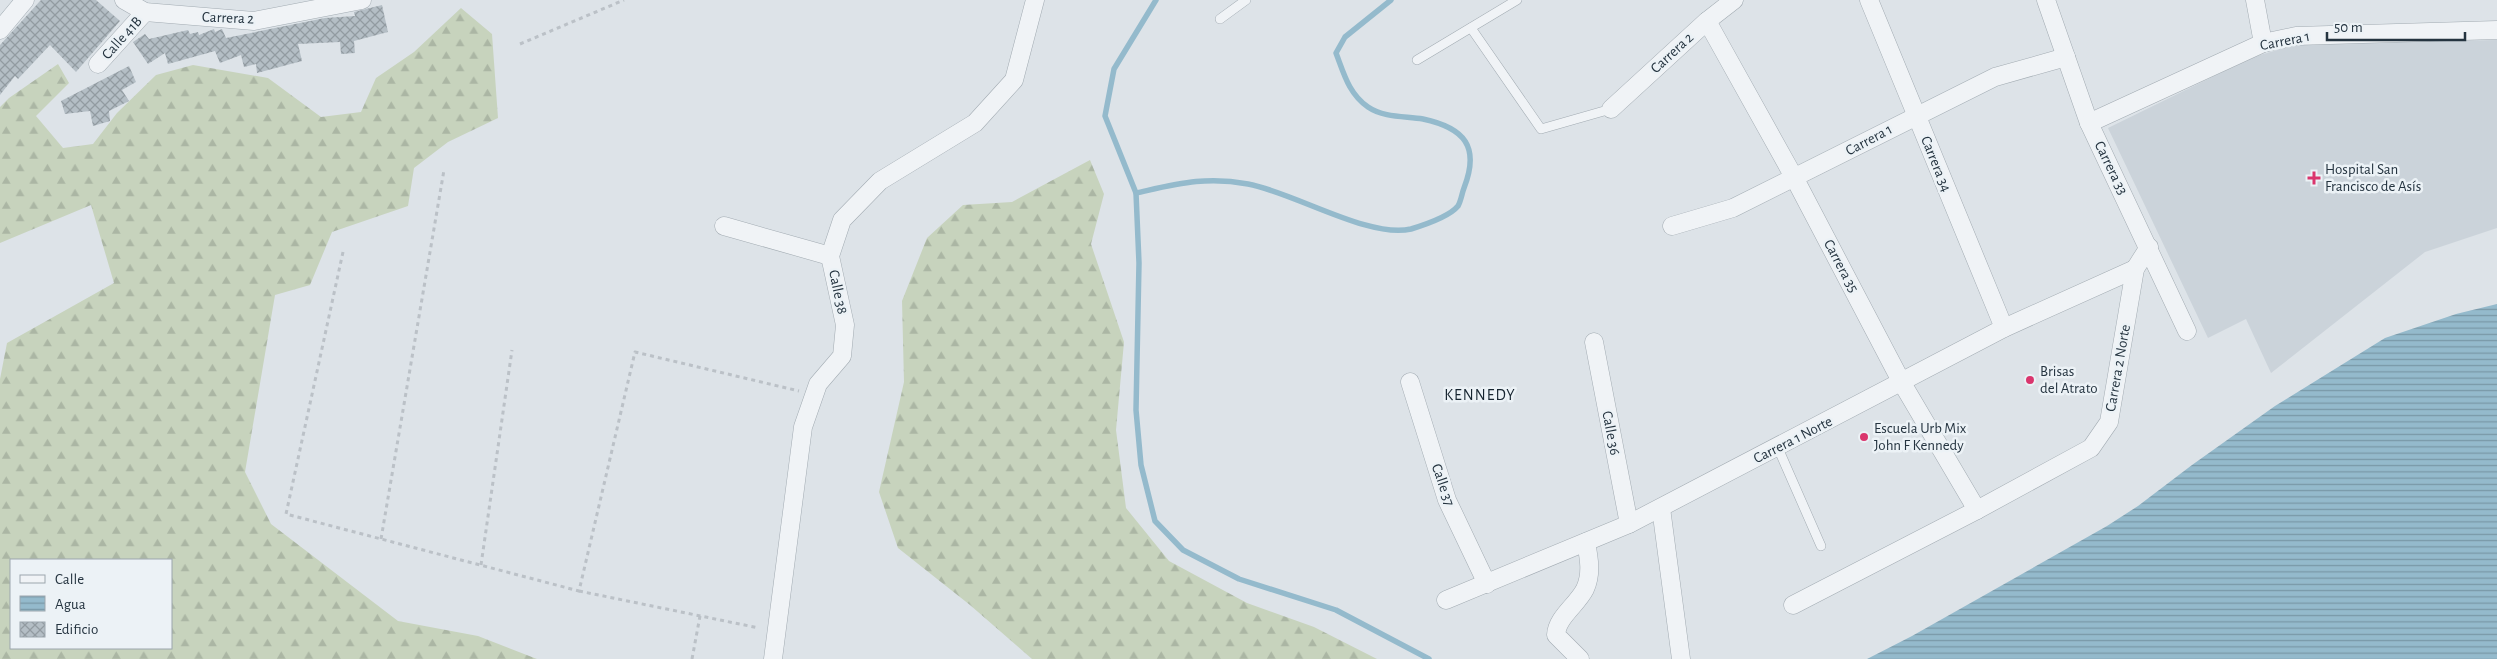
<svg xmlns="http://www.w3.org/2000/svg" width="2497" height="659" font-family="'Alegreya Sans',sans-serif">
  <defs>
    <pattern id="forest-firs" width="22" height="20" patternUnits="userSpaceOnUse" patternTransform="scale(1.25)"><rect width="22" height="20" fill="#c7d3bd"/><path d="M5 1l3.5 6h-7zM16 11l3.5 6h-7z" fill="#abb6a4"/></pattern>
    <pattern id="water-rules" width="6" height="5" patternUnits="userSpaceOnUse" patternTransform="scale(1.25)"><rect width="6" height="5" fill="#94bacc"/><path d="M0 2.5h6" fill="none" stroke="#7998a7"/></pattern>
    <pattern id="building-cross-hatch" width="8" height="8" patternUnits="userSpaceOnUse" patternTransform="scale(1.25)"><rect width="8" height="8" fill="#b4bec5"/><path d="M0 0l8 8M0 8l8-8" fill="none" stroke="#929ba1"/></pattern>
  </defs>
  <rect width="100%" height="100%" fill="#dde3e8"/>
  <polygon fill="#cbd3da" points="2497,40 2497,228 2425,252 2271,373 2246,319 2208,338 2108,128 2253,57 2299,44"/>
  <g fill="url(#forest-firs)" fill-rule="evenodd">
    <path d="M461,8L492,34L498,118L448,142L414,168L408,206L332,232L310,285L275,295L245,472L271,524L398,621L478,636L537,659H0V379L7,343L114,283L91,205L0,243V107L9,98L58,64L69,83L36,116L63,148L93,144L117,113L156,75L193,65L268,78L321,117L361,112L376,78L414,52ZM171,560V648H11V560Z"/>
    <polygon points="1090,160 1104,194 1091,244 1124,342 1116,430 1126,508 1169,561 1247,603 1314,627 1377,659 1032,659 970,605 898,548 879,492 904,382 902,301 927,238 963,205 1012,202"/>
  </g>
  <polygon fill="url(#water-rules)" points="2497,304 2497,659 1867,659 1912,636 2107,526 2138,506 2192,465 2275,406 2385,338 2456,314"/>
  <g fill="none" stroke-linecap="round" stroke-linejoin="round">
    <g stroke="#94bacc" stroke-width="5.5">
      <polyline points="1156,0 1114,69 1105,116 1136,193 1139,263 1136,410 1141,465 1155,521 1183,550 1239,579 1336,610 1429,659"/>
      <path d="M1136,193C1177,184 1205,176 1248,184C1293,192 1369,239 1411,229C1424,225 1449,217 1458,206C1461,201 1462,193 1464,188C1480,147 1465,128 1423,119C1406,116 1384,118 1368,107C1349,94 1344,74 1336,53L1345,37L1391,0"/>
    </g>
  </g>
  <g fill="url(#building-cross-hatch)">
    <polygon points="41,0 96,0 120,21 76,72 50,45 18,79 15,76 0,95 0,45"/>
    <polygon points="382,5 388,32 354,41 355,53 341,54 340,42 298,44 302,61 257,73 256,64 244,67 241,55 220,63 215,51 168,64 165,53 148,64 133,42 145,34 149,39 188,30 190,34 198,32 199,35 214,29 215,32 222,29 226,38 325,18 355,16 354,12"/>
    <polygon points="129,66 136,82 122,90 129,101 109,111 110,121 93,126 90,111 65,114 61,101"/>
  </g>
  <g fill="none" stroke-linecap="round" stroke-linejoin="round">
    <g stroke="#a2abb2" stroke-width="10">
      <g id="service">
        <polyline points="1220,19 1246,0"/>
        <polyline points="1471,28 1541,129 1611,109"/>
        <polyline points="1417,60 1517,0"/>
        <polyline points="1778,448 1821,546"/>
      </g>
    </g>
    <g stroke="#a2abb2" stroke-width="19">
      <g id="minor">
        <polyline points="124,0 145,12 254,21 362,0"/>
        <polyline points="1869,0 2004,328"/>
        <polyline points="2046,0 2089,123 2187,331"/>
        <polyline points="2255,0 2263,43"/>
        <polyline points="1707,21 1795,179 1902,383 1977,510"/>
        <polyline points="0,30 25,0"/>
        <polyline points="98,64 145,12"/>
        <polyline points="1611,109 1707,21 1734,0"/>
        <polyline points="2089,123 2263,43 2296,36 2497,30"/>
        <polyline points="724,226 830,256"/>
        <polyline points="1672,226 1733,208 1995,77 2066,57"/>
        <polyline points="1594,342 1629,524"/>
        <polyline points="1410,382 1447,500 1487,584"/>
        <polyline points="1661,508 1681,659"/>
        <polyline points="1446,600 1629,524 2004,328 2135,269"/>
        <polyline points="1793,605 1977,510 2091,448 2109,422 2135,269 2149,247"/>
        <polyline points="773,659 803,427 818,384 842,356 845,325 830,256 842,220 880,181 975,123 1014,80 1035,0"/>
        <path d="M1580,659L1556,635C1557,617 1577,605 1585,589C1592,574 1589,558 1586,542"/>
      </g>
    </g>
    <g stroke="#bbc1c7" stroke-width="3" stroke-dasharray="4 4" stroke-linecap="butt">
      <polyline points="520,44 624,0"/>
      <polyline points="343,252 286,514 579,591 635,352 799,391"/>
      <polyline points="381,539 444,170"/>
      <polyline points="481,565 512,350"/>
      <polyline points="579,591 759,628"/>
      <polyline points="692,659 700,616"/>
    </g>
    <use href="#service" stroke="#f0f3f6" stroke-width="9"/>
    <use href="#minor" stroke="#f0f3f6" stroke-width="18"/>
  </g>
  <g fill="#da356d" stroke="#ecf2f6" stroke-width="2">
    <path d="M2311.5 170.5h5v5h5v5h-5v5h-5v-5h-5v-5h5z"/>
    <circle cx="2030" cy="380" r="5"/>
    <circle cx="1864" cy="437" r="5"/>
  </g>
  <g text-anchor="middle" dominant-baseline="central" stroke-width="5" stroke-linejoin="round" paint-order="stroke">
    <g font-size="15" fill="#253440" stroke="#ecf2f6">
      <text transform="translate(228 18) rotate(2)">Carrera 2</text>
      <text transform="translate(122 38) rotate(-48)">Calle 41B</text>
      <text transform="translate(2285 41) rotate(-11)">Carrera 1</text>
      <text transform="translate(1672 53) rotate(-43)">Carrera 2</text>
      <text transform="translate(1869 140) rotate(-28)">Carrera 1</text>
      <text transform="translate(1936 164) rotate(68)">Carrera 34</text>
      <text transform="translate(2111 168) rotate(64)">Carrera 33</text>
      <text transform="translate(1841 266) rotate(62)">Carrera 35</text>
      <text transform="translate(838 292) rotate(78)">Calle 38</text>
      <text transform="translate(2118 368) rotate(-80)">Carrera 2 Norte</text>
      <text transform="translate(1611 433) rotate(79)">Calle 36</text>
      <text transform="translate(1793 440) rotate(-27)">Carrera 1 Norte</text>
      <text transform="translate(1443 485) rotate(71)">Calle 37</text>
    </g>
    <g font-size="15" fill="#253440" stroke="#ecf2f6" text-anchor="start">
      <text x="2325" y="169">Hospital San<tspan x="2325" dy="17">Francisco de Asís</tspan></text>
      <text x="2040" y="371">Brisas<tspan x="2040" dy="17">del Atrato</tspan></text>
      <text x="1874" y="428">Escuela Urb Mix<tspan x="1874" dy="17">John F Kennedy</tspan></text>
    </g>
    <g font-size="16" letter-spacing="1" fill="#172530" stroke="#ecf2f6">
      <text x="1480" y="395">KENNEDY</text>
    </g>
  </g>
  <rect x="10" y="559" width="162" height="90" fill="#ecf2f6" stroke="#9ca6ad"/>
  <rect x="20" y="575" width="25" height="8" fill="#f0f3f6" stroke="#9ca6ad"/>
  <text x="55" y="584" font-size="15" fill="#253440">Calle</text>
  <rect x="20" y="596" width="25" height="15" fill="url(#water-rules)" stroke="#9ca6ad"/>
  <text x="55" y="609" font-size="15" fill="#253440">Agua</text>
  <rect x="20" y="622" width="25" height="15" fill="url(#building-cross-hatch)" stroke="#9ca6ad"/>
  <text x="55" y="634" font-size="15" fill="#253440">Edificio</text>
  <path d="M2327 32v8h138v-8" fill="none" stroke="#253440" stroke-width="2.5"/>
  <text x="2334" y="32" font-size="15" fill="#253440" stroke="#ecf2f6" stroke-width="4" paint-order="stroke">50 m</text>
</svg>
